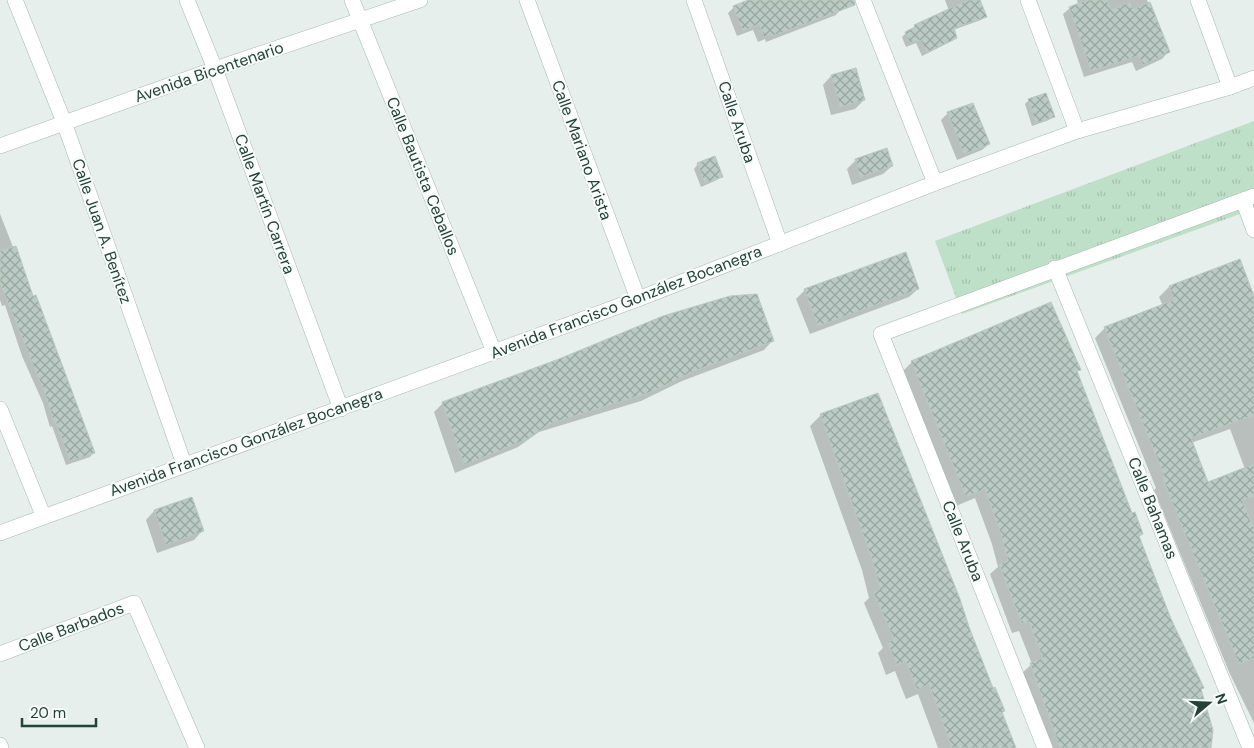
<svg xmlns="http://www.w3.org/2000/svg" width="1254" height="748" font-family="'DM Sans',sans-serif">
  <defs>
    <pattern id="grass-tufts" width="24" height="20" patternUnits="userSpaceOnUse" patternTransform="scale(1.25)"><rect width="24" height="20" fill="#bfe0c8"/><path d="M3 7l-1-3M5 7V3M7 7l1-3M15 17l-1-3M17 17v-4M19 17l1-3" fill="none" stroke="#a4c1ad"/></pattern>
    <pattern id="building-cross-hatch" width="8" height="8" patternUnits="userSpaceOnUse" patternTransform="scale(1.25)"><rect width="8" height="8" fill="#bbcac4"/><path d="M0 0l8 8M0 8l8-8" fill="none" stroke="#98a6a0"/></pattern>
  </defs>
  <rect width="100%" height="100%" fill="#e6efeb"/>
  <polygon fill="url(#grass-tufts)" points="1254,121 1254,209 962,314 935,241"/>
  <g fill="#0003" fill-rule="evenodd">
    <polygon points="752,0 839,0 842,8 836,15 766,42 765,39 758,42 753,30 737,36 728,13 734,7"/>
    <polygon points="945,0 979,0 986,16 981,20 953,30 956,37 952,41 922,56 916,43 906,47 902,37 906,33 915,26 949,11"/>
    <polygon points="1077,0 1147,0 1168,52 1162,59 1136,71 1132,62 1084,77 1063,14 1070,8 1078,4"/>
    <polygon points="831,76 864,100 855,109 831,115 823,85"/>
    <polygon points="1029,100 1053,116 1049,120 1032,126 1025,104"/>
    <polygon points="948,113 989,144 982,150 957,160 941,120"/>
    <polygon points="856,160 892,166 883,174 852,185 847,169"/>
    <polygon points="698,164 721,176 717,180 701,187 694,169"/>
    <polygon points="0,214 94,452 90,457 66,465 52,426 50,427 43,403 22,356 5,305 2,306 0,300"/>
    <path d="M1240,260L1254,297V723L1230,674L1154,490L1156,488L1095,338L1105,328L1163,306L1159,297L1169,287ZM1230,429L1245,469L1208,484L1191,443Z"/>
    <polygon points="918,289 909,297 810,334 796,299 805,290"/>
    <polygon points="772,341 764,350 682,381 641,401 539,432 518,447 455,473 434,412 443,403"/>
    <polygon points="912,362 1079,370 1076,373 1131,515 1141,534 1138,537 1200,690 1210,748 1047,748 1021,674 1032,664 1019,631 1012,633 990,574 998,567 992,544 975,498 956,506 902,372"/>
    <polygon points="821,415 992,690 1003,711 1001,713 1015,748 938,748 918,694 906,699 895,671 886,675 878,653 883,648 864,603 869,598 862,570 810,426"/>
    <polygon points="191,498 202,531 194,540 157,553 146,520 154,511"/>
  </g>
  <g fill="url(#building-cross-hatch)" stroke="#b8c9c2">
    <polygon points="748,0 854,0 855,5 772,36 771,34 764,37 759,24 743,31 733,6"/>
    <polygon points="968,0 980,0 987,17 954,28 957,38 927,52 920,40 910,43 905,32 915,27 914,25"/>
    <polygon points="1087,0 1107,0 1111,10 1130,2 1133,9 1150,2 1170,52 1143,65 1138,56 1091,71 1069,7"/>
    <polygon points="856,68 865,100 840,107 831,75"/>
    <polygon points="1046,93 1055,117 1036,123 1028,99"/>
    <polygon points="973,103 990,144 964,154 947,112"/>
    <polygon points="887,148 893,166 860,177 855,159"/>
    <polygon points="715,156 723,177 705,183 697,163"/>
    <polygon points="16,246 33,296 36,295 95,453 70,461 56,423 54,423 47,399 0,283 0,251"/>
    <polygon points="906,252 919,289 818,326 804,289"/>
    <polygon points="1240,259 1254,296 1254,415 1191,438 1208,482 1254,464 1254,496 1242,500 1254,529 1254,658 1239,664 1180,522 1163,479 1165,478 1104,327 1174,300 1169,286"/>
    <polygon points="757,294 774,341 692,372 651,392 549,424 528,439 464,465 442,402 559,359 663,316 730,296"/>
    <polygon points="1051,302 1081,370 1077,371 1132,513 1135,512 1143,534 1139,536 1171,619 1204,688 1201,689 1213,730 1211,748 1060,748 1030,663 1043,658 1029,622 1022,624 999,564 1008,561 1001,534 985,489 966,497 911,361"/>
    <polygon points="878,393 960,599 969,627 993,688 995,687 1005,711 1002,712 1016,748 952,748 929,684 917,690 906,661 897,665 887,642 894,639 873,592 880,589 872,559 820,414"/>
    <polygon points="192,497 204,531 166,545 154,510"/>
  </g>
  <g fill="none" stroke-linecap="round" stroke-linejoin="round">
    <g stroke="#a8b8b2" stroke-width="16">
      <g id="street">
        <polyline points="15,0 64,122 184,464"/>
        <polyline points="187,0 215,69 341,409"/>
        <polyline points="352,0 494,352"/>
        <polyline points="527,0 638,299"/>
        <polyline points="694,0 780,244"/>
        <polyline points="863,0 935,183"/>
        <polyline points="1028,0 1077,131"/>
        <polyline points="1198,0 1230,87"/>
        <polyline points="1243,200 1254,230"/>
        <polyline points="1055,268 1250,748"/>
        <polyline points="0,409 43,515"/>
        <polyline points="0,533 638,299 935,183 1077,131 1230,87 1254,78"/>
        <polyline points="0,654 134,603 197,748"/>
        <polyline points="0,745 1,748"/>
        <polyline points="1045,748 881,334 1254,196"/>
      </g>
    </g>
    <g stroke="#a4bbb3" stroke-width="16">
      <polyline id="secondary" points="0,146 215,69 420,0"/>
    </g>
    <use href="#street" stroke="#fff" stroke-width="15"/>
    <use href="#secondary" stroke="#fff" stroke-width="15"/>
  </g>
  <g text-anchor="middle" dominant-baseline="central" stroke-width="4" stroke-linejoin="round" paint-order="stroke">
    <g font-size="16" fill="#24423a" stroke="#f7fbf9">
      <text transform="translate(209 72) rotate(-19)">Avenida Bicentenario</text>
      <text transform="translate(737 122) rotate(71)">Calle Aruba</text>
      <text transform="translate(582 150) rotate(70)">Calle Mariano Arista</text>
      <text transform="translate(423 176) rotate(68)">Calle Bautista Ceballos</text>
      <text transform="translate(265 204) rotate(70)">Calle Martín Carrera</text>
      <text transform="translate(102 231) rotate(71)">Calle Juan A. Benítez</text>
      <text transform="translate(626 302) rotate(-21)">Avenida Francisco González Bocanegra</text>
      <text transform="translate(246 442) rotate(-20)">Avenida Francisco González Bocanegra</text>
      <text transform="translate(1153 508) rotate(68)">Calle Bahamas</text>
      <text transform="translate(963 541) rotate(68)">Calle Aruba</text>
      <text transform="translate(71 627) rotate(-21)">Calle Barbados</text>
    </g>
  </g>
  <g transform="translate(1209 703) rotate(71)" stroke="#f7fbf9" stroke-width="4" paint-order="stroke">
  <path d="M0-4L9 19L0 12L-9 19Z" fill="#24423a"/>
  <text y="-8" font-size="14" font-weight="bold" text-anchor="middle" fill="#24423a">N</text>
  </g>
  <path d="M22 718v8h74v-8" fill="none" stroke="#24423a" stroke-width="2.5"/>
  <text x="30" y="718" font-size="15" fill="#24423a" stroke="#f7fbf9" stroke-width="4" paint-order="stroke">20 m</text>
</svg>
